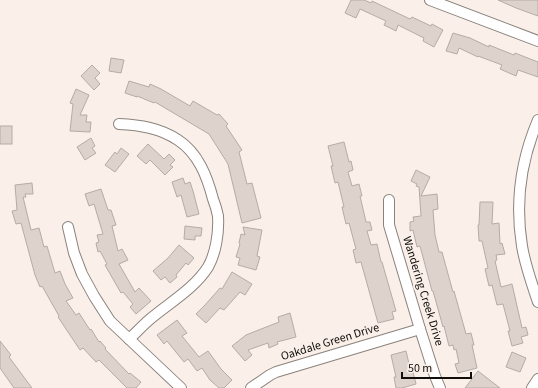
<svg xmlns="http://www.w3.org/2000/svg" width="538" height="388" font-family="'Source Sans 3',sans-serif">
  <rect width="100%" height="100%" fill="#faf0e9"/>
  <g fill="#ddd3cc" stroke="#b6aca6">
    <polygon points="351,0 364,0 371,3 372,1 410,19 412,17 431,26 432,24 443,30 434,47 423,41 424,38 398,25 396,31 384,25 386,21 360,9 356,18 345,13"/>
    <polygon points="498,0 538,0 538,16 516,8"/>
    <polygon points="453,33 470,38 489,47 489,45 514,55 515,53 538,62 538,77 518,70 516,76 500,69 502,65 478,56 478,57 459,48 457,54 446,51"/>
    <polygon points="111,58 124,60 121,73 109,71"/>
    <polygon points="92,65 100,73 95,78 100,84 94,90 81,76"/>
    <polygon points="129,81 149,87 150,84 161,89 190,106 193,101 217,115 219,114 228,124 226,126 242,150 239,152 247,184 252,183 261,218 242,223 228,164 209,134 155,102 154,103 137,96 137,97 125,93"/>
    <polygon points="76,89 89,95 80,115 87,115 86,122 91,122 90,132 70,131 73,104 70,103"/>
    <rect x="0" y="126" width="12" height="18"/>
    <polygon points="91,138 95,146 92,148 96,153 85,160 77,147"/>
    <polygon points="344,142 349,162 351,161 353,170 348,172 352,186 359,184 362,196 360,196 366,222 370,222 372,230 367,231 371,245 377,244 381,262 382,262 396,311 392,312 394,319 378,323 361,262 356,263 353,250 356,249 349,223 346,224 342,207 344,207 338,182 335,183 331,166 333,166 328,146"/>
    <polygon points="148,144 164,159 169,154 175,160 170,165 173,167 165,175 150,160 146,164 137,156"/>
    <polygon points="121,148 129,154 115,172 105,165 115,152 117,154"/>
    <polygon points="416,170 430,177 421,196 437,194 438,209 433,210 435,235 439,252 442,252 453,292 454,291 466,334 471,333 474,345 472,345 477,368 458,373 455,364 459,363 456,349 454,350 453,345 449,346 444,326 443,327 433,291 432,291 420,246 417,247 413,230 410,231 410,222 414,221 413,217 421,216 419,187 416,186 417,184 411,181"/>
    <polygon points="183,178 185,184 190,182 193,191 199,214 187,217 181,195 177,197 172,182"/>
    <polygon points="32,183 33,194 25,194 26,197 23,197 31,230 39,228 44,247 47,246 55,273 60,271 65,284 73,298 66,301 76,315 79,313 90,330 91,329 99,342 100,341 106,348 105,349 129,374 130,373 141,382 136,388 127,388 99,360 96,362 83,348 80,350 58,317 59,316 42,286 40,287 35,275 21,223 16,224 12,211 17,210 15,185"/>
    <polygon points="101,189 108,210 111,210 116,225 112,226 118,251 122,249 128,260 119,264 135,292 139,288 151,301 136,314 130,307 133,304 123,292 121,293 105,265 107,264 100,251 98,252 96,243 99,242 97,235 103,234 94,204 89,206 85,194"/>
    <polygon points="480,202 493,202 492,224 499,223 500,244 502,243 505,254 496,255 497,260 495,261 501,287 512,284 522,328 526,327 528,335 521,337 523,343 512,346 508,331 510,331 503,304 497,305 492,285 489,286 485,269 488,268 482,241 479,241 478,225 479,225"/>
    <polygon points="185,226 202,228 201,236 195,236 195,240 184,239"/>
    <polygon points="243,227 262,230 257,256 260,257 256,270 238,265 240,258 236,257 240,244 239,243 241,234 245,235"/>
    <polygon points="179,245 194,258 188,265 186,263 176,275 177,277 170,283 165,277 161,280 153,271 168,258"/>
    <polygon points="232,272 252,284 245,295 240,292 224,310 220,308 206,323 196,314 205,305 220,288 222,289"/>
    <polygon points="290,313 296,337 277,342 278,344 269,348 268,343 248,350 252,355 245,361 232,346 246,335 279,322 278,317"/>
    <polygon points="177,320 187,333 182,336 199,357 208,351 221,369 232,380 224,388 219,388 210,380 202,368 197,371 188,359 184,362 167,341 164,344 157,335"/>
    <polygon points="0,341 11,355 9,357 32,388 14,388 0,368"/>
    <polygon points="406,351 411,372 413,372 416,384 402,388 396,388 394,377 396,377 391,355"/>
    <polygon points="512,352 526,358 520,372 506,367"/>
    <polygon points="478,371 500,388 465,388"/>
  </g>
  <g fill="none" stroke-linecap="round" stroke-linejoin="round">
    <g stroke="#8b827c" stroke-width="12">
      <g id="street">
        <polyline points="430,0 538,41"/>
        <path d="M538,120C521,160 515,203 522,246C525,265 532,284 538,302"/>
        <path d="M119,124C140,125 160,128 178,140C198,153 207,176 213,199C215,204 217,211 218,216C219,232 216,253 208,267C194,289 169,303 149,320C142,326 136,333 129,339"/>
        <polyline points="389,200 389,225 420,329 435,376 440,388"/>
        <polyline points="68,227 74,253 82,274 94,296 110,321 181,388"/>
        <polyline points="251,388 270,375 276,372 420,329"/>
        <polyline points="532,388 538,379"/>
      </g>
    </g>
    <use href="#street" stroke="#fff" stroke-width="10"/>
  </g>
  <g text-anchor="middle" dominant-baseline="central" stroke-width="4" stroke-linejoin="round" paint-order="stroke">
    <g font-size="12" fill="#100d0b" stroke="#faf0e9">
      <text transform="translate(423 291) rotate(73)">Wandering Creek Drive</text>
      <text transform="translate(330 342) rotate(-17)">Oakdale Green Drive</text>
    </g>
  </g>
  <path d="M402 372v6h69v-6" fill="none" stroke="#100d0b" stroke-width="2"/>
  <text x="408" y="372" font-size="12" fill="#100d0b" stroke="#faf0e9" stroke-width="3" paint-order="stroke">50 m</text>
</svg>
